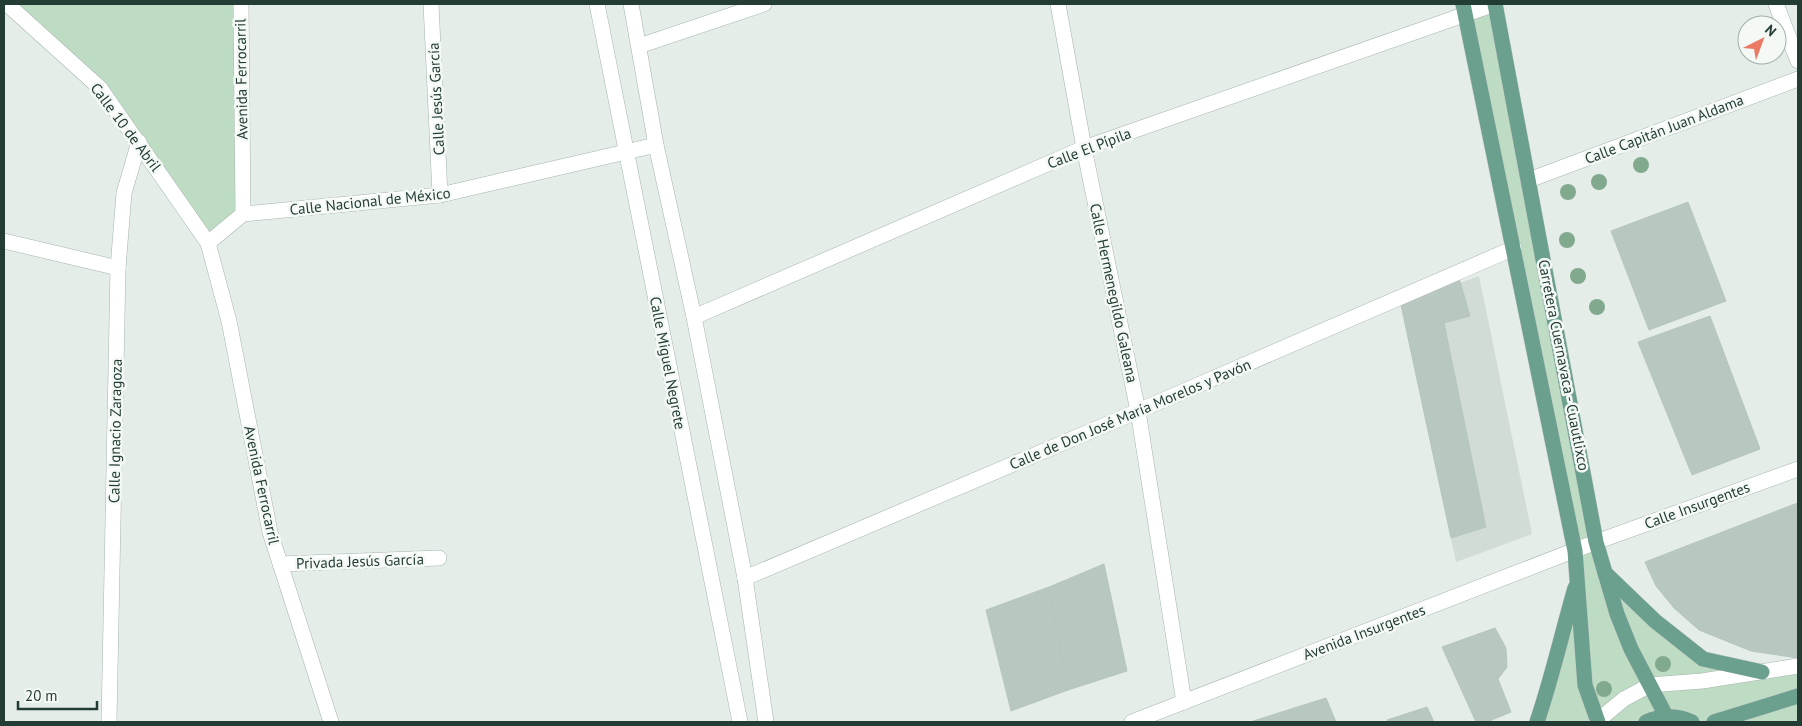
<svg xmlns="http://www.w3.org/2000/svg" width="1802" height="726" font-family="'PT Sans',sans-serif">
  <rect width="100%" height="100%" fill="#e4ede8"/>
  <polygon fill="#d2dcd7" points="1479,276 1532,534 1456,562 1401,305"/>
  <g fill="#bedcc4">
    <polygon points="7,4 241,4 243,214 208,243 100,88"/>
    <polygon points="1463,4 1495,4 1596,542 1586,546 1604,572 1703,659 1762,672 1798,666 1798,722 1537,722 1586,547 1575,551"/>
  </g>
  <g fill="#b9c7c1" stroke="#b6c6be">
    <polygon points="1688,202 1726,301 1649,330 1611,231"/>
    <polygon points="1459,278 1470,316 1444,323 1486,527 1451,538 1401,305"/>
    <polygon points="1710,316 1760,449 1692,475 1638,342"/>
    <polygon points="1798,503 1798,524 1787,507"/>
    <polygon points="1787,507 1798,524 1798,658 1751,651 1699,630 1674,608 1656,586 1645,562"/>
    <polygon points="1104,564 1127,671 1068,690 1049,587"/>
    <polygon points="1049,587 1068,690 1011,711 986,610"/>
    <polygon points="1495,628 1506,648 1507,667 1498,679 1511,712 1487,722 1476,722 1442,647"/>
    <polygon points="1326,698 1336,722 1254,722 1253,721"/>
    <polygon points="1427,707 1434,722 1388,722 1387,720"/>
  </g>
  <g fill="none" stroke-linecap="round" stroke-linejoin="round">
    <g stroke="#a7b5ae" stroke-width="16">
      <g id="minor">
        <polyline points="7,4 100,88 208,243 229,321 270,532 331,722"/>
        <polyline points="241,4 243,214"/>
        <polyline points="431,4 440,195"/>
        <polyline points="597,4 740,722"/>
        <polyline points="631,4 656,145 694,317 745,578 766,722"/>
        <polyline points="1058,4 1084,148 1138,411 1184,702"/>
        <polyline points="1776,4 1798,61"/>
        <polyline points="639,46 764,4"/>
        <polyline points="1529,180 1798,79"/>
        <polyline points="4,241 118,268"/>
        <polyline points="208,243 243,214 440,195 656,145"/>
        <polyline points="694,317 1084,148 1495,4"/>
        <polyline points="280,564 439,558"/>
        <polyline points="745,578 1138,411 1514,248"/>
        <polyline points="109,722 118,268 124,193 139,142"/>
        <polyline points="1132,722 1596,542 1798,469"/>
        <polyline points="1596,722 1624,699 1650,685 1702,681 1798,666"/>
      </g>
    </g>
    <g stroke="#c2c9c6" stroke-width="16">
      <g id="major">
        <polyline points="1463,4 1575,551 1585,685 1598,722"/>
        <polyline points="1495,4 1596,542 1617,614 1631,649 1666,716"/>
        <polyline points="1605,573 1655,621 1703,659 1762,672"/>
        <path d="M1537,722C1552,678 1562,633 1575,588"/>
        <path d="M1646,722C1661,715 1678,715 1692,722"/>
        <polyline points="1714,722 1798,696"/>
      </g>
    </g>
    <use href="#minor" stroke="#fff" stroke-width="15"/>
    <use href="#major" stroke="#6b9f8e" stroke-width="15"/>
  </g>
  <g fill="#81a98e">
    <circle cx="1641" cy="165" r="8"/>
    <circle cx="1599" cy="182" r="8"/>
    <circle cx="1568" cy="192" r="8"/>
    <circle cx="1567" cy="240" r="8"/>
    <circle cx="1578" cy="276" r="8"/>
    <circle cx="1597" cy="307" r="8"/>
    <circle cx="1663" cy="664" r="8"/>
    <circle cx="1604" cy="689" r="8"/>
  </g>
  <g text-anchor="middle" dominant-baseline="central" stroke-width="5" stroke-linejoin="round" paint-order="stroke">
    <g font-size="15" fill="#243d34" stroke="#f4f9f6">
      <text transform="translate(241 79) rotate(-91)">Avenida Ferrocarril</text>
      <text transform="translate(436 99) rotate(-93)">Calle Jesús García</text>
      <text transform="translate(126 127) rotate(53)">Calle 10 de Abril</text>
      <text transform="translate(1664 129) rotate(-21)">Calle Capitán Juan Aldama</text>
      <text transform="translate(1089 148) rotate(-21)">Calle El Pípila</text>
      <text transform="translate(370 201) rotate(-6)">Calle Nacional de México</text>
      <text transform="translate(1114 293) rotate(78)">Calle Hermenegildo Galeana</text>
      <text transform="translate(668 363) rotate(79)">Calle Miguel Negrete</text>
      <text transform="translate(1564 365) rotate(79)">Carretera Cuernavaca - Cuautlixco</text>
      <text transform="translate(1130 414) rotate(-23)">Calle de Don José María Morelos y Pavón</text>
      <text transform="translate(115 431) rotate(-89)">Calle Ignacio Zaragoza</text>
      <text transform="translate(262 485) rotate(78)">Avenida Ferrocarril</text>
      <text transform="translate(1697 505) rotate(-20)">Calle Insurgentes</text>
      <text transform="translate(360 561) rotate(-2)">Privada Jesús García</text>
      <text transform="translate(1364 632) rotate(-21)">Avenida Insurgentes</text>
    </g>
  </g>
  <rect width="1802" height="726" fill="none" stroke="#243d34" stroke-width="10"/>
  <g transform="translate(1762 40) rotate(42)"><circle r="24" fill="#f4f9f6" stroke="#a1aea8"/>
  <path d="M0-4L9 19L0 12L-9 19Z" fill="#ea7a64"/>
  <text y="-8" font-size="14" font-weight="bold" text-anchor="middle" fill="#243d34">N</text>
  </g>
  <path d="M18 701v8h79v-8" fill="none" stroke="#243d34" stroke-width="2.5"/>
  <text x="25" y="701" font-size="15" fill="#243d34" stroke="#f4f9f6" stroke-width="4" paint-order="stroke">20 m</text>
</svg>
